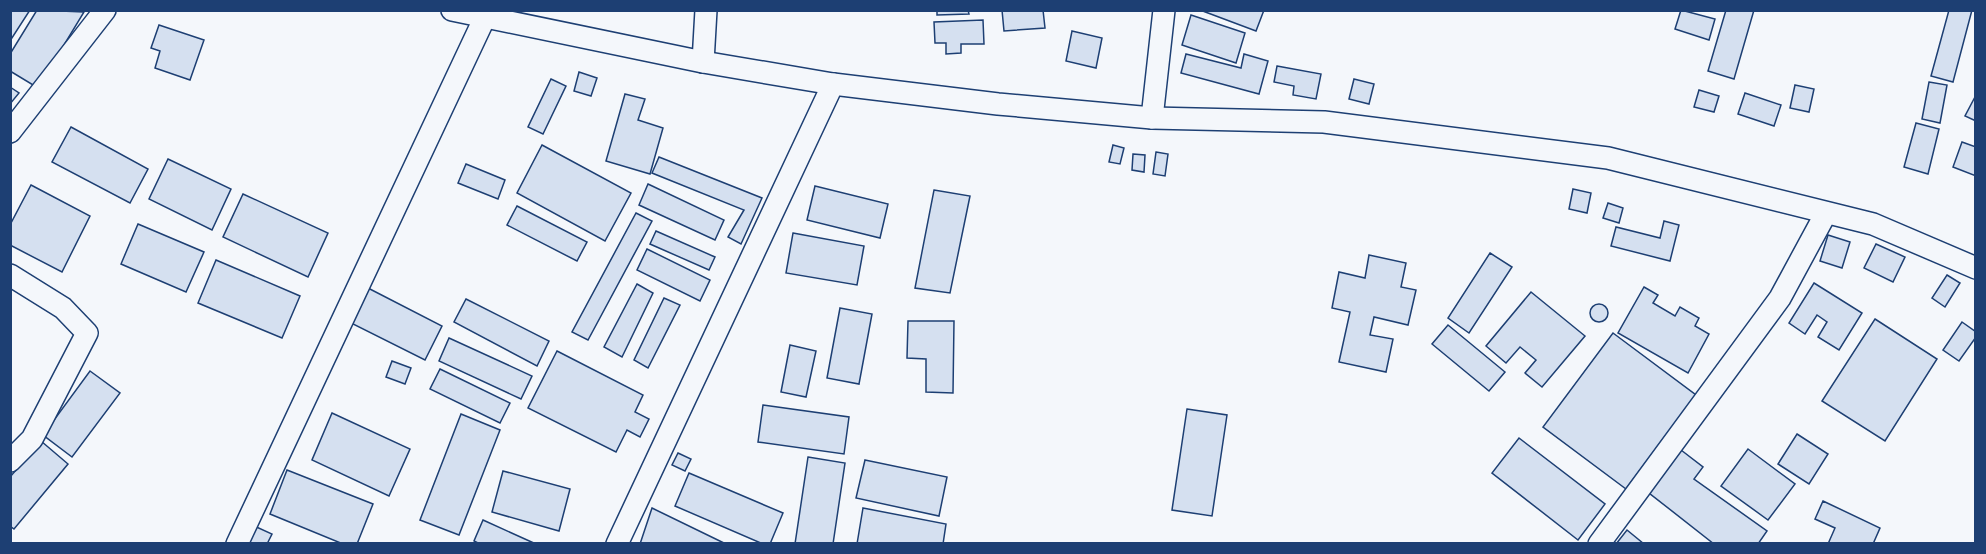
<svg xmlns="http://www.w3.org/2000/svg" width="1986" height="554" font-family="'DM Sans',sans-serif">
  <rect width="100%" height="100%" fill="#f4f7fb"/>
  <g fill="#d5e0f0" stroke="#1d3f73" stroke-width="1.5">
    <polygon points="10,10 30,10 10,41"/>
    <polygon points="37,10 84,12 38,88 10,71 10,54"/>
    <polygon points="937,10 968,10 969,14 937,15"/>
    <polygon points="1002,10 1043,10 1045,28 1004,31"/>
    <polygon points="1200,10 1264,10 1256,31"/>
    <polygon points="1681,10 1715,19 1709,40 1675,29"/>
    <polygon points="1726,10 1754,10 1734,79 1708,71"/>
    <polygon points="1949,10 1972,10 1953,82 1931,76"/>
    <polygon points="1191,15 1245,33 1236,63 1182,45"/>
    <polygon points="983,20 984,44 961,44 961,53 946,54 946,43 935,43 934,22"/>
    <polygon points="159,25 204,40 190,80 155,68 160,51 151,48"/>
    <polygon points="1072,31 1102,38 1096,68 1066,61"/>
    <polygon points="1186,54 1241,68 1244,54 1268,61 1259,94 1181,73"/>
    <polygon points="1277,66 1321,74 1316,99 1293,95 1294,86 1274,82"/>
    <polygon points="579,72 597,78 591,96 574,91"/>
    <polygon points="551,79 566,86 543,134 528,127"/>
    <polygon points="1354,79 1374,84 1369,104 1349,99"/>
    <polygon points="1929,82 1947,85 1940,123 1922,119"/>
    <polygon points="1795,85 1814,89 1809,112 1790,108"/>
    <polygon points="10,87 19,93 10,104"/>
    <polygon points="1699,90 1719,96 1714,112 1694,107"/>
    <polygon points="1745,93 1781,105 1774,126 1738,114"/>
    <polygon points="625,94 645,99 638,120 663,128 650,174 606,161"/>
    <polygon points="1976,95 1976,121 1965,116"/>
    <polygon points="1916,123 1939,129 1928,174 1904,167"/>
    <polygon points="71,127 148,169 130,203 52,162"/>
    <polygon points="1962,142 1976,147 1976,176 1953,167"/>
    <polygon points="542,145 631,193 605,241 517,193"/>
    <polygon points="1113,145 1124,148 1120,164 1109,162"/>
    <polygon points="1156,152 1168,154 1165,176 1153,174"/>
    <polygon points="1133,154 1145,155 1144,172 1132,170"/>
    <polygon points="659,157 762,198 741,244 728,237 744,210 652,173"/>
    <polygon points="168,159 231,189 212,230 149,199"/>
    <polygon points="466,164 505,180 498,199 458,183"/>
    <polygon points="648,184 724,220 715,240 639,205"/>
    <polygon points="31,185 90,216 62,272 10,245 10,225"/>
    <polygon points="815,186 888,204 880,238 807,220"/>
    <polygon points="1573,189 1591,193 1587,213 1569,209"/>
    <polygon points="934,190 970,196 950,293 915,288"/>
    <polygon points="243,194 328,233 308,277 223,237"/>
    <polygon points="1608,203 1623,208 1619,223 1603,218"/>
    <polygon points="517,206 587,242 577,261 507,225"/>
    <polygon points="636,213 652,221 588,340 572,332"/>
    <polygon points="1664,221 1679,225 1670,261 1611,246 1616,227 1660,238"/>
    <polygon points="138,224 204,252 186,292 121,264"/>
    <polygon points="656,231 715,257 709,270 650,244"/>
    <polygon points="793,233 864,246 857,285 786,273"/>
    <polygon points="1828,235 1850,242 1842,268 1820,261"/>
    <polygon points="1876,244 1905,257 1893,282 1864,268"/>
    <polygon points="647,249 710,280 700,301 637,270"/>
    <polygon points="1490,253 1512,267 1469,333 1448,318"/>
    <polygon points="1369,255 1406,263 1401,287 1416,290 1408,325 1374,317 1370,335 1393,339 1386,372 1339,362 1350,312 1332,308 1339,272 1365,278"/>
    <polygon points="216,260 300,296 282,338 198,303"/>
    <polygon points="1947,275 1960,283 1945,307 1932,298"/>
    <polygon points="1814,283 1862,313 1839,350 1818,337 1827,322 1817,315 1805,334 1789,323"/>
    <polygon points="637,284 653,293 622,357 604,347"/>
    <polygon points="366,287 442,326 425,360 349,322"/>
    <polygon points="1644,287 1658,295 1653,303 1675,316 1680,307 1699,318 1695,326 1709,334 1688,373 1618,333"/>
    <polygon points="1531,292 1585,336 1542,387 1525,373 1536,360 1520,347 1506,363 1486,346"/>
    <polygon points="664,298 680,305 648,368 634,360"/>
    <polygon points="466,299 549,341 537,366 454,322"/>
    <circle cx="1599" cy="313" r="9"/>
    <polygon points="840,308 872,314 859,384 827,378"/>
    <polygon points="1875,319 1937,359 1885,441 1822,401"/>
    <polygon points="908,321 954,321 953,393 926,392 926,359 907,358"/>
    <polygon points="1962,322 1976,332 1976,337 1959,361 1943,350"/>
    <polygon points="1448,325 1505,372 1489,391 1432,344"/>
    <polygon points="1613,333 1696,395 1626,489 1543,427"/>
    <polygon points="449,338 532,376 521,399 439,361"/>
    <polygon points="790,345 816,351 806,397 781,392"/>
    <polygon points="557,351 643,395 635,412 649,419 640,437 627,430 616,452 528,408"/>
    <polygon points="392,361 411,368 405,384 386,377"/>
    <polygon points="440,369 510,403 500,423 430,389"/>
    <polygon points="90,371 120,393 72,457 43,435"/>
    <polygon points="763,405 849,417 844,454 758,442"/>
    <polygon points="1187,409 1227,415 1212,516 1172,510"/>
    <polygon points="332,413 410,449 389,496 312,460"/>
    <polygon points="461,414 500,430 459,535 420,520"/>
    <polygon points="1797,434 1828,454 1809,484 1778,464"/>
    <polygon points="1519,438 1605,504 1578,540 1492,473"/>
    <polygon points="41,441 68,464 14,529 10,526 10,477"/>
    <polygon points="1748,449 1795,484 1768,520 1721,486"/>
    <polygon points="1681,450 1703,467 1694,479 1767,531 1758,544 1714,544 1649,493"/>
    <polygon points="678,453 691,459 685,471 672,465"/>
    <polygon points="808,457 845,463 833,544 795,544"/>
    <polygon points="865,460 947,477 939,516 856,498"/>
    <polygon points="287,470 373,504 357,544 343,544 270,514"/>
    <polygon points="503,471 570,489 559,531 492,512"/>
    <polygon points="689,473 783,513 770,544 763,544 675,506"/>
    <polygon points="1823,501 1880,528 1873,544 1828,544 1835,528 1815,519"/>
    <polygon points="652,508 726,544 640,544"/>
    <polygon points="863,508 946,524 943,544 857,544"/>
    <polygon points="483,520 536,544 480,544 474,541"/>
    <polygon points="250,524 272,534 267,544 241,544"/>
    <polygon points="1627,530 1644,544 1616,544"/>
  </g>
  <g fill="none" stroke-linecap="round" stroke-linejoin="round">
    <g stroke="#1d3f73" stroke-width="24">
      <g id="minor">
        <polyline points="452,10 703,62 833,84 998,104 1152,118 1324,122 1608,158 1873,224 1976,268"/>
        <polyline points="703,62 706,10"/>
        <polyline points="1152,118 1164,10"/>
        <polyline points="10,132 105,10"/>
        <polyline points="10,275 63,308 87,333 32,439 10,461"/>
        <polyline points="237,544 485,17"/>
        <polyline points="617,544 833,84"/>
        <polyline points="1599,544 1780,298 1826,213"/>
      </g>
    </g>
    <use href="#minor" stroke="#f4f7fb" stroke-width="21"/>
  </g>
  <rect width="1986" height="554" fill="none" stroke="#1d3f73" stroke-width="24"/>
</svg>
